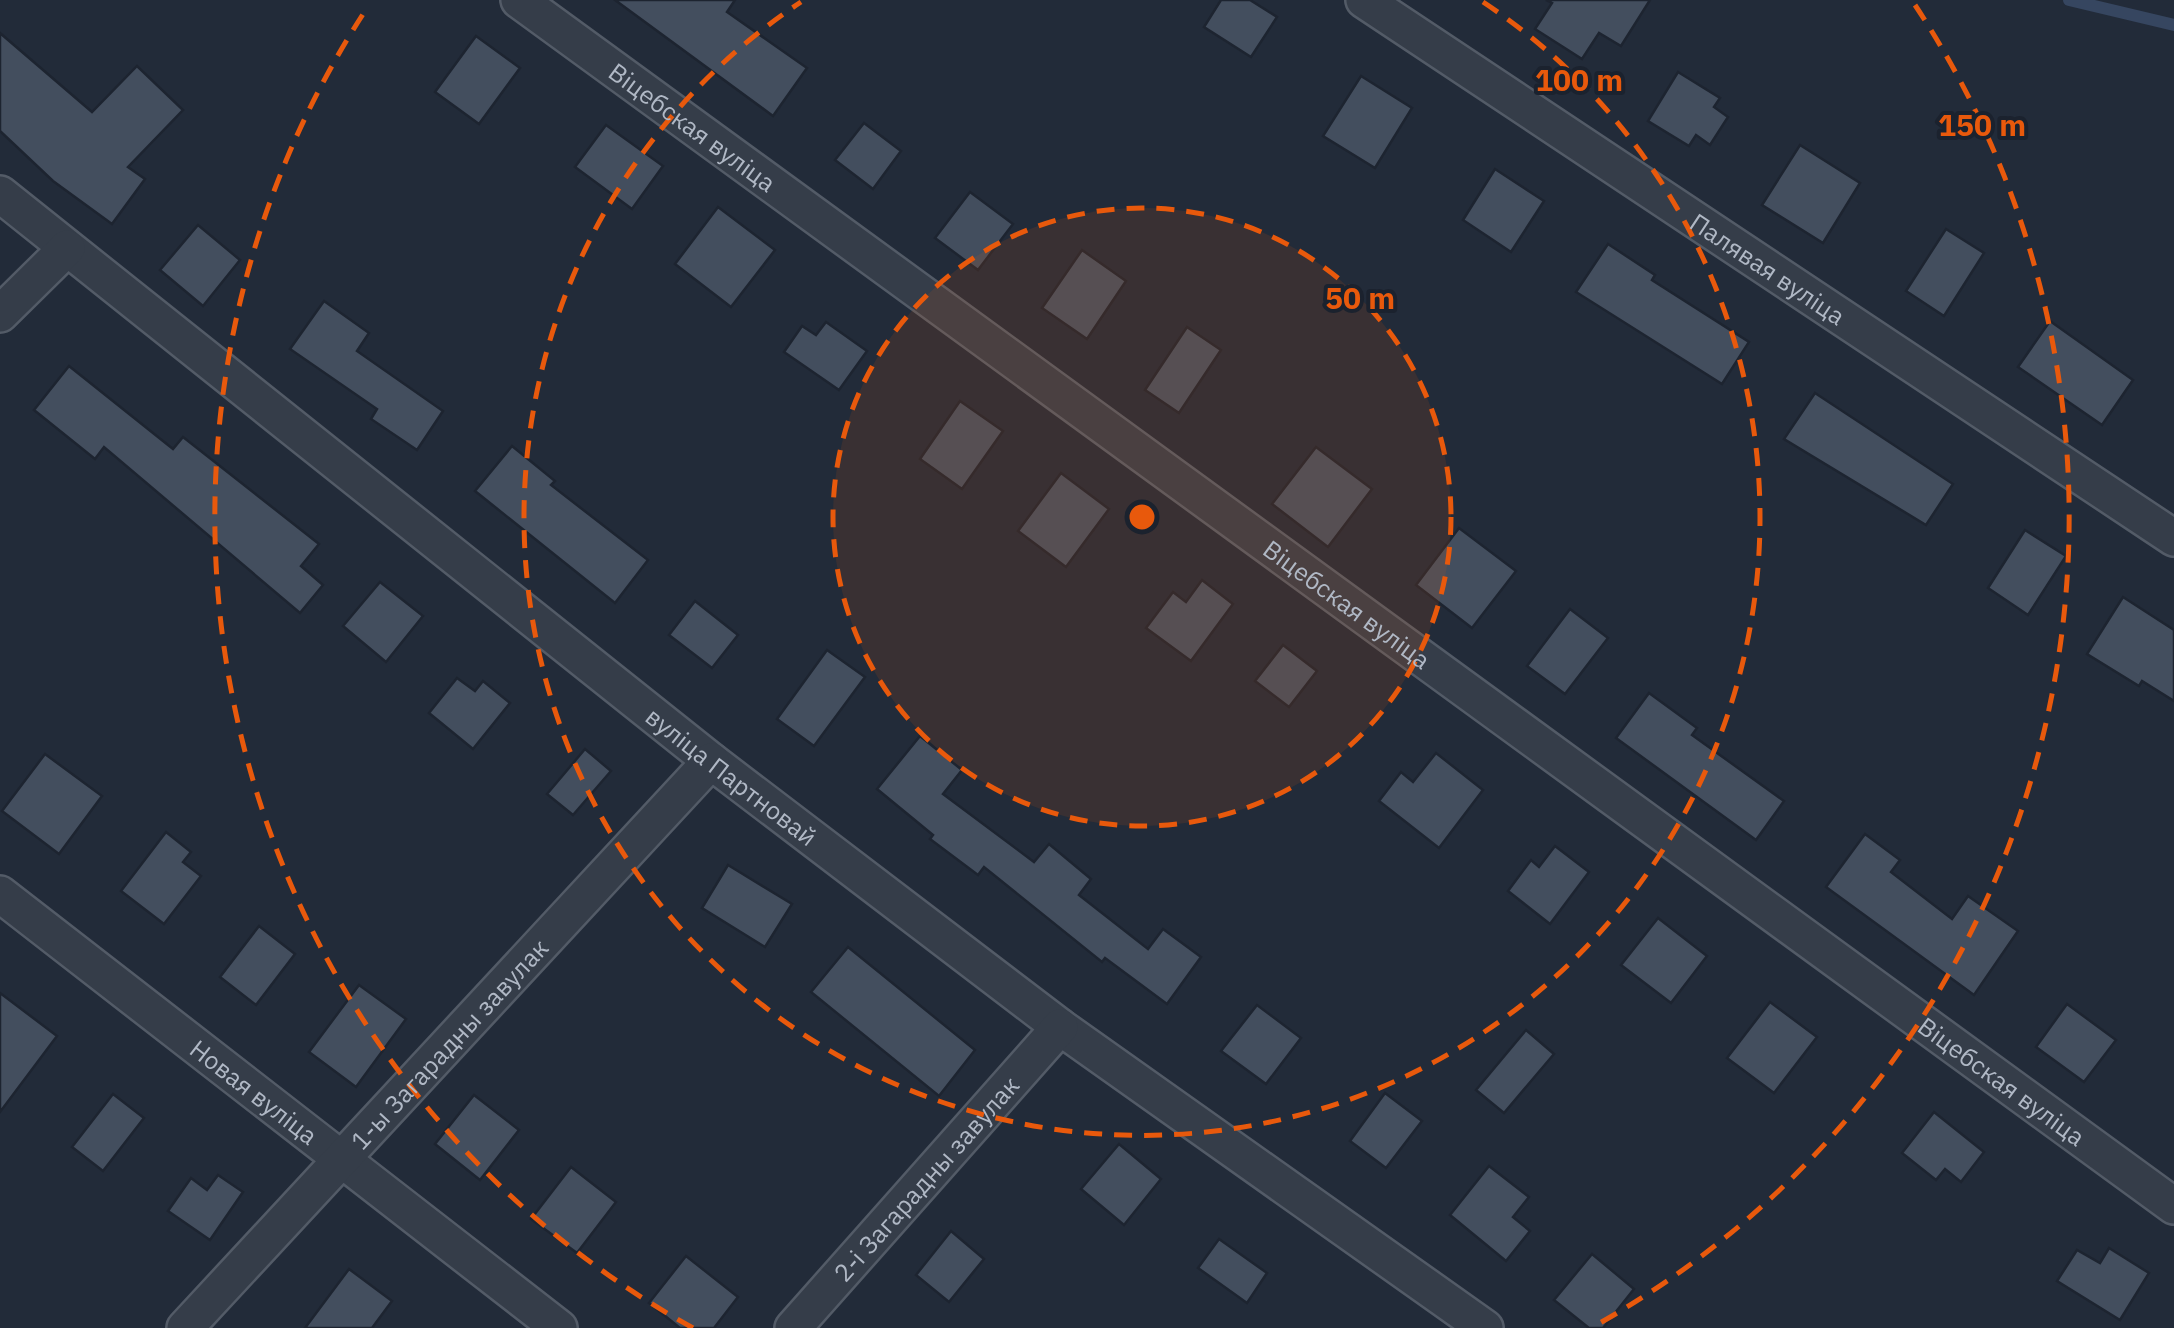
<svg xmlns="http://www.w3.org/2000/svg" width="2174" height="1328" font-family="'IBM Plex Sans',sans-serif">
  <rect width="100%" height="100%" fill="#222b39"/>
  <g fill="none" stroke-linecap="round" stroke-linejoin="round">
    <polyline stroke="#364660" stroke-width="12" points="2069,0 2174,25"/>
  </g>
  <g fill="#434e5e" stroke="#1d2430" stroke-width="2.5">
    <polygon points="615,0 735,0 727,12 807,68 773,116"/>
    <polygon points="1221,0 1250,0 1277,17 1251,57 1204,27"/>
    <polygon points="1546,0 1650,0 1621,46 1599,33 1582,59 1535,29 1552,3"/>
    <polygon points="0,33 92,112 137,66 183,110 128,167 145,179 112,224 53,181 0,131"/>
    <polygon points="476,36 520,68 479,124 435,92"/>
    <polygon points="1678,72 1720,98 1714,107 1728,117 1710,145 1696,135 1689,146 1648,121"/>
    <polygon points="1361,76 1412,108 1375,168 1323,136"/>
    <polygon points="864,123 901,151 873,189 835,160"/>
    <polygon points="606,125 663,166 632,209 575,167"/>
    <polygon points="1800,145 1860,183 1823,243 1762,205"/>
    <polygon points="1495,169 1544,201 1511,252 1463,220"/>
    <polygon points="970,192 1013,224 978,270 935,238"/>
    <polygon points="718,207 775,250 731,307 675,264"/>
    <polygon points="198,225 240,260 203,306 160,270"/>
    <polygon points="1946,229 1984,253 1944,316 1906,291"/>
    <polygon points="1608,244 1655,275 1652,280 1749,342 1722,384 1576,292"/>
    <polygon points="1082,250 1126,281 1087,339 1042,308"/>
    <polygon points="324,301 369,333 357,351 443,411 417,450 371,419 377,409 290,349"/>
    <polygon points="2050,321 2133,380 2102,425 2018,367"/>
    <polygon points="826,322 867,351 839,390 784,352 802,326 816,335"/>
    <polygon points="1187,327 1221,350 1179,413 1145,390"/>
    <polygon points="69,366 173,449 183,437 319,544 301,566 323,585 300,613 104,447 95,459 34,410"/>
    <polygon points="1815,393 1953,484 1926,525 1784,439"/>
    <polygon points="960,401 1003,431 962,489 920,459"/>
    <polygon points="512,446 555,481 551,485 648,560 615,603 475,491"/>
    <polygon points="1316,447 1372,489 1328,547 1272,504"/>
    <polygon points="1061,473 1109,509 1066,567 1018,531"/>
    <polygon points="1459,528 1516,571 1472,628 1416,585"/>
    <polygon points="2025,530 2066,556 2028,615 1988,588"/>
    <polygon points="1202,580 1233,604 1191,661 1146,628 1173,592 1186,602"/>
    <polygon points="380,582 423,616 386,662 343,626"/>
    <polygon points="2123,597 2174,630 2174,701 2142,681 2139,686 2087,654"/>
    <polygon points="695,601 738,635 712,668 669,635"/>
    <polygon points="1570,609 1608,638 1565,694 1527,666"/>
    <polygon points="1283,645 1317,671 1289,707 1255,681"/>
    <polygon points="827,650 865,677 814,746 777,719"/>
    <polygon points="457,678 475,691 483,681 510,703 473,749 429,713"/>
    <polygon points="1649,693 1697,728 1692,735 1784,801 1756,840 1616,738"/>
    <polygon points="920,736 962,770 943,794 1034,862 1049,844 1091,879 1079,895 1148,949 1163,929 1201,957 1167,1004 1105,958 1102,962 984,867 978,875 930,839 933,835 877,789"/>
    <polygon points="585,749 611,771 573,815 547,794"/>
    <polygon points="1436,753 1483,790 1439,848 1379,801 1401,772 1413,782"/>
    <polygon points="45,754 102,796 59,854 2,811"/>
    <polygon points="166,832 191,852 183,862 201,876 164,924 121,891"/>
    <polygon points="1865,834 1900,860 1891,872 1952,919 1968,896 2018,931 1974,995 1826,887"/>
    <polygon points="1555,846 1589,872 1550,924 1508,891 1531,860 1539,867"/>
    <polygon points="728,865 792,904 765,947 702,908"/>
    <polygon points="1658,918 1707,956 1671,1003 1621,965"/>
    <polygon points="259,926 295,954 256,1005 220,977"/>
    <polygon points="848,947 975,1050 939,1096 811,992"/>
    <polygon points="359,985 406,1019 356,1087 309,1052"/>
    <polygon points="0,993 57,1036 0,1112"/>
    <polygon points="1770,1002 1817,1037 1774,1093 1727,1058"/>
    <polygon points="2067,1004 2116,1040 2084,1082 2036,1047"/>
    <polygon points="1257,1005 1301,1038 1266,1084 1221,1051"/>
    <polygon points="1526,1030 1554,1054 1504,1113 1476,1090"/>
    <polygon points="1385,1093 1422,1121 1386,1168 1350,1141"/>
    <polygon points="113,1094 144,1118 103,1171 72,1147"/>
    <polygon points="474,1095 519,1130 480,1180 435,1144"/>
    <polygon points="1934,1112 1984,1152 1961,1182 1945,1169 1936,1180 1902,1153"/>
    <polygon points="1119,1144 1161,1179 1124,1225 1081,1189"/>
    <polygon points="1489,1166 1529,1197 1513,1217 1530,1231 1506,1261 1450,1215"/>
    <polygon points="571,1167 616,1202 577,1253 531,1219"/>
    <polygon points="218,1175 243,1192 210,1240 168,1211 191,1178 207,1190"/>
    <polygon points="951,1231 984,1259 949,1302 916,1275"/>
    <polygon points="1219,1239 1267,1273 1247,1303 1198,1268"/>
    <polygon points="2109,1248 2149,1273 2120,1320 2057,1281 2077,1250 2100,1263"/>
    <polygon points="1592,1254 1634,1289 1603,1328 1589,1328 1554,1300"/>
    <polygon points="686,1256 738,1297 714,1328 680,1328 649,1303"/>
    <polygon points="349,1269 392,1301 372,1328 305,1328"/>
  </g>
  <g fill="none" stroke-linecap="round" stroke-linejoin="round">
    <g stroke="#535b67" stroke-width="40">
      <g id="minor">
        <path id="s1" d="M519,0L2174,1206"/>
        <path id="s2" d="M1364,0L2174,538"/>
        <path id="s3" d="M0,194L711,761L1060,1027L1485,1328"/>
        <polyline points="0,314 67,248"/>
        <path id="s4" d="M0,894L559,1328"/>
        <path id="s5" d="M185,1328L711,761"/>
        <path id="s6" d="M793,1328L1060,1027"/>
      </g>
    </g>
    <use href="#minor" stroke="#353d49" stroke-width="35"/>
  </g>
  <circle cx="1142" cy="517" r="309" fill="#e8590c" fill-opacity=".12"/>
  <g fill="none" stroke="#e8590c" stroke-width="5" stroke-dasharray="18 12">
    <circle cx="1142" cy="517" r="309"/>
    <path d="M1483 2A618 618 0 1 1 801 2"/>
    <path d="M693 1328A927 927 0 0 1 369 5M1915 5A927 927 0 0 1 1591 1328"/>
  </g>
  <g text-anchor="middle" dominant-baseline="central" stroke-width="8" stroke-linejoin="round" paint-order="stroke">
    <g font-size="25" fill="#b0b8c5" stroke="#1b222e">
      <text stroke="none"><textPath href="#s1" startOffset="215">Віцебская вуліца</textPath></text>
      <text stroke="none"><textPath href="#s2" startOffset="485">Палявая вуліца</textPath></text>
      <text stroke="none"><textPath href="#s1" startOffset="1025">Віцебская вуліца</textPath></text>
      <text stroke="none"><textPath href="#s3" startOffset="935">вуліца Партновай</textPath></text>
      <text stroke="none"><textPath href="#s5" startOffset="388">1-ы Загарадны завулак</textPath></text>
      <text stroke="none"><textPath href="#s1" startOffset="1835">Віцебская вуліца</textPath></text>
      <text stroke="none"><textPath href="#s4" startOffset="322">Новая вуліца</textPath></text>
      <text stroke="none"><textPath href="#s6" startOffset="200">2-і Загарадны завулак</textPath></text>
    </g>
  </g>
  <circle cx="1142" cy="517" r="15" fill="#e8590c" stroke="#1b222e" stroke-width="5"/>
  <g font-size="30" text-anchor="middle" font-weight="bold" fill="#e8590c" stroke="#1b222e" stroke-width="8" stroke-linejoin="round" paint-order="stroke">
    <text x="1579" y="91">100 m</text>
    <text x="1982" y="136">150 m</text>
    <text x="1360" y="309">50 m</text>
  </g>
</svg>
